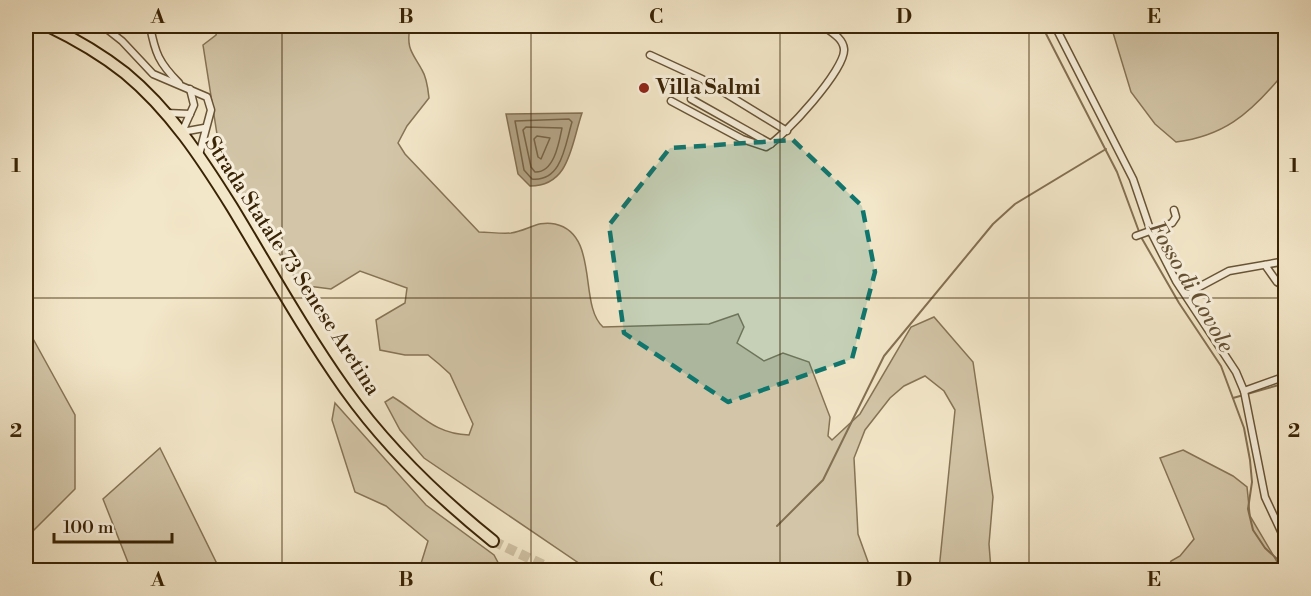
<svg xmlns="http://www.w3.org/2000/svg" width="1311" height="596" font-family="'Libre Bodoni',serif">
  <rect width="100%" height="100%" fill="#f3e7c9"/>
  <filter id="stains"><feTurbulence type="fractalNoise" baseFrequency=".00333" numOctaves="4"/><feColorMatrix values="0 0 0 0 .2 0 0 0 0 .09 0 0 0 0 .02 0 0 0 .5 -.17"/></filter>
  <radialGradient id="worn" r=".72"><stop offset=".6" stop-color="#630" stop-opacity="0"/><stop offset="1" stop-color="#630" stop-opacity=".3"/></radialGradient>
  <g fill="#d3c6a8" stroke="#867456" stroke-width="1.5">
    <path d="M218,26H410C406,49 412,52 422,70C427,78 428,89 429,98L407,126L398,143L405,154L479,232C489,232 501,234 511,233C527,231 538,220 555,224C600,234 578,305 603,327L709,324L738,314L744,327L737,343L764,361L783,353L809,362L830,417L828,436L832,440L860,414L911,327L934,317L973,362L993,497L989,544L991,570H939L955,410L944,391L925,376L904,386L890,398L865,430L854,458L858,534L871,570H589L424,458L400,430L385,402L393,397C421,414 434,434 469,435L473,424L450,374L439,364L428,355H405L380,350L376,320L405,303L407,288L360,271L331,289L300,285L222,166L203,45L216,35Z"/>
    <path d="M1111,26H1285V80H1278C1248,115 1223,136 1176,142L1155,124L1131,92Z"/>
    <polygon points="26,326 75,415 75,489 26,538"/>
    <polygon points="335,403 426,505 494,555 502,570 419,570 428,541 386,506 355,492 332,420"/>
    <polygon points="160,448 220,570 131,570 103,499"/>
    <polygon points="1183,450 1233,476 1247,487 1250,516 1282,570 1167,570 1171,561 1180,556 1194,539 1160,458"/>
  </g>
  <path fill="#b4a486" stroke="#837052" stroke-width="1.5" d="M582,113C571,145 570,186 530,186L518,174L506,114Z"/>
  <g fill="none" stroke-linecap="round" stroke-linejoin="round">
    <g stroke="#766446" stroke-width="1.5">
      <path d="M569,119L572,122C565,145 562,182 532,179L524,170L515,121Z"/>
      <path d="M526,127L562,128C559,143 554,173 535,172L531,167L523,130Z"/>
      <polygon points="537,136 550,138 541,159 538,157 534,139"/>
    </g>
    <g stroke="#837052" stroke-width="2">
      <polyline points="1042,26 1117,172 1141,237 1179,303 1221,366 1244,428 1250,460 1252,482 1248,509 1253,530 1265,548 1286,567"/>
      <polyline points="1233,398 1286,383"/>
      <polyline points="777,526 823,480 884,356 993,224 1015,204 1106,149"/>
    </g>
    <polyline stroke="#cec0a2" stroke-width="10" stroke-dasharray="10 5" stroke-linecap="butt" points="493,541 554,570"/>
    <g stroke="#685436" stroke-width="9">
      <g id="minor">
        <polyline points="103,26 122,41 153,74 207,97 211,110 199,155"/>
        <path d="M150,26C155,53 159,63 179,83"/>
        <polyline points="1055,26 1133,179 1151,232 1176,281 1236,372 1244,391 1265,497 1286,542"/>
        <polyline points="650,55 702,79 787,131"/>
        <polyline points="190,89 194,105 182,132 204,128"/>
        <polyline points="691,99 771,144"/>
        <path d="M671,101L742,139L766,147C784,137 846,69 844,49C843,38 831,32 823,26"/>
        <polyline points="167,113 190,114"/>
        <polyline points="1136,236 1172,223 1176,217 1174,210"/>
        <polyline points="1265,265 1277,282 1286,287"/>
        <polyline points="1186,294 1229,271 1286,261"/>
        <polyline points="1244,391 1286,376"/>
      </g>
    </g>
    <g stroke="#392305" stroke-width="14">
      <path id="primary" d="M48,26C75,39 101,54 125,73C170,110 202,159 232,207C269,268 304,331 345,389C387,448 437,496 493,541"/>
    </g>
    <use href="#minor" stroke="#f7efdc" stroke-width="6"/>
    <use href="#primary" stroke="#f3e7c9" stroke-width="10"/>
  </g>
  <path fill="#0f766e" fill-opacity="0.2" stroke="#0f766e" stroke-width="4.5" stroke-dasharray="12 8" stroke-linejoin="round" d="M793,140L862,206L875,272L852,359L728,402L624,333L609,225L670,148Z"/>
  <path fill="none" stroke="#392305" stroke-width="1.5" stroke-opacity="0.55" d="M282,26V570M531,26V570M780,26V570M1029,26V570M26,298H1286"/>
  <circle fill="#8f2418" stroke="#f7efdc" stroke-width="2" cx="644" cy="88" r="6"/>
  <g text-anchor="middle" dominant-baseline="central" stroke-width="6" stroke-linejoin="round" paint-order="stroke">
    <g font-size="21" font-weight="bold" fill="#392305" stroke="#f7efdc" text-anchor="start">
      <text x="656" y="88">Villa Salmi</text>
    </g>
    <g font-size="21" fill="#392305" stroke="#f7efdc">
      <text transform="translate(292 266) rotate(57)">Strada Statale 73 Senese Aretina</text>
    </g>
    <g font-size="22" font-style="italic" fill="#645032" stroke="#f7efdc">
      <text transform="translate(1191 287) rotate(60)">Fosso di Covole</text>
    </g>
  </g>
  <rect width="1311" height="596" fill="none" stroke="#f3e7c9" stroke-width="66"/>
  <path d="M54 533v9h118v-9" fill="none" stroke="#392305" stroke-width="3"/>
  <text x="63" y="533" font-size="18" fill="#392305" stroke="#f7efdc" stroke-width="4.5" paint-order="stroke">100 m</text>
  <rect x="33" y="33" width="1245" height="530" fill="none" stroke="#392305" stroke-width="2"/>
  <g font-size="20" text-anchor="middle" font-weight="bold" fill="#392305">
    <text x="158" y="23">A</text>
    <text x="406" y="23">B</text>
    <text x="656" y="23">C</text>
    <text x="904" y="23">D</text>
    <text x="1154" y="23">E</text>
    <text x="16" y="172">1</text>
    <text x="1294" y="172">1</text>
    <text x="16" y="437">2</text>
    <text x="1294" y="437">2</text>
    <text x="158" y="586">A</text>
    <text x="406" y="586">B</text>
    <text x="656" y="586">C</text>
    <text x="904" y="586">D</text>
    <text x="1154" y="586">E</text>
  </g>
  <rect width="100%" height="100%" filter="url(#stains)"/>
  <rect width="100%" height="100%" fill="url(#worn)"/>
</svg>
